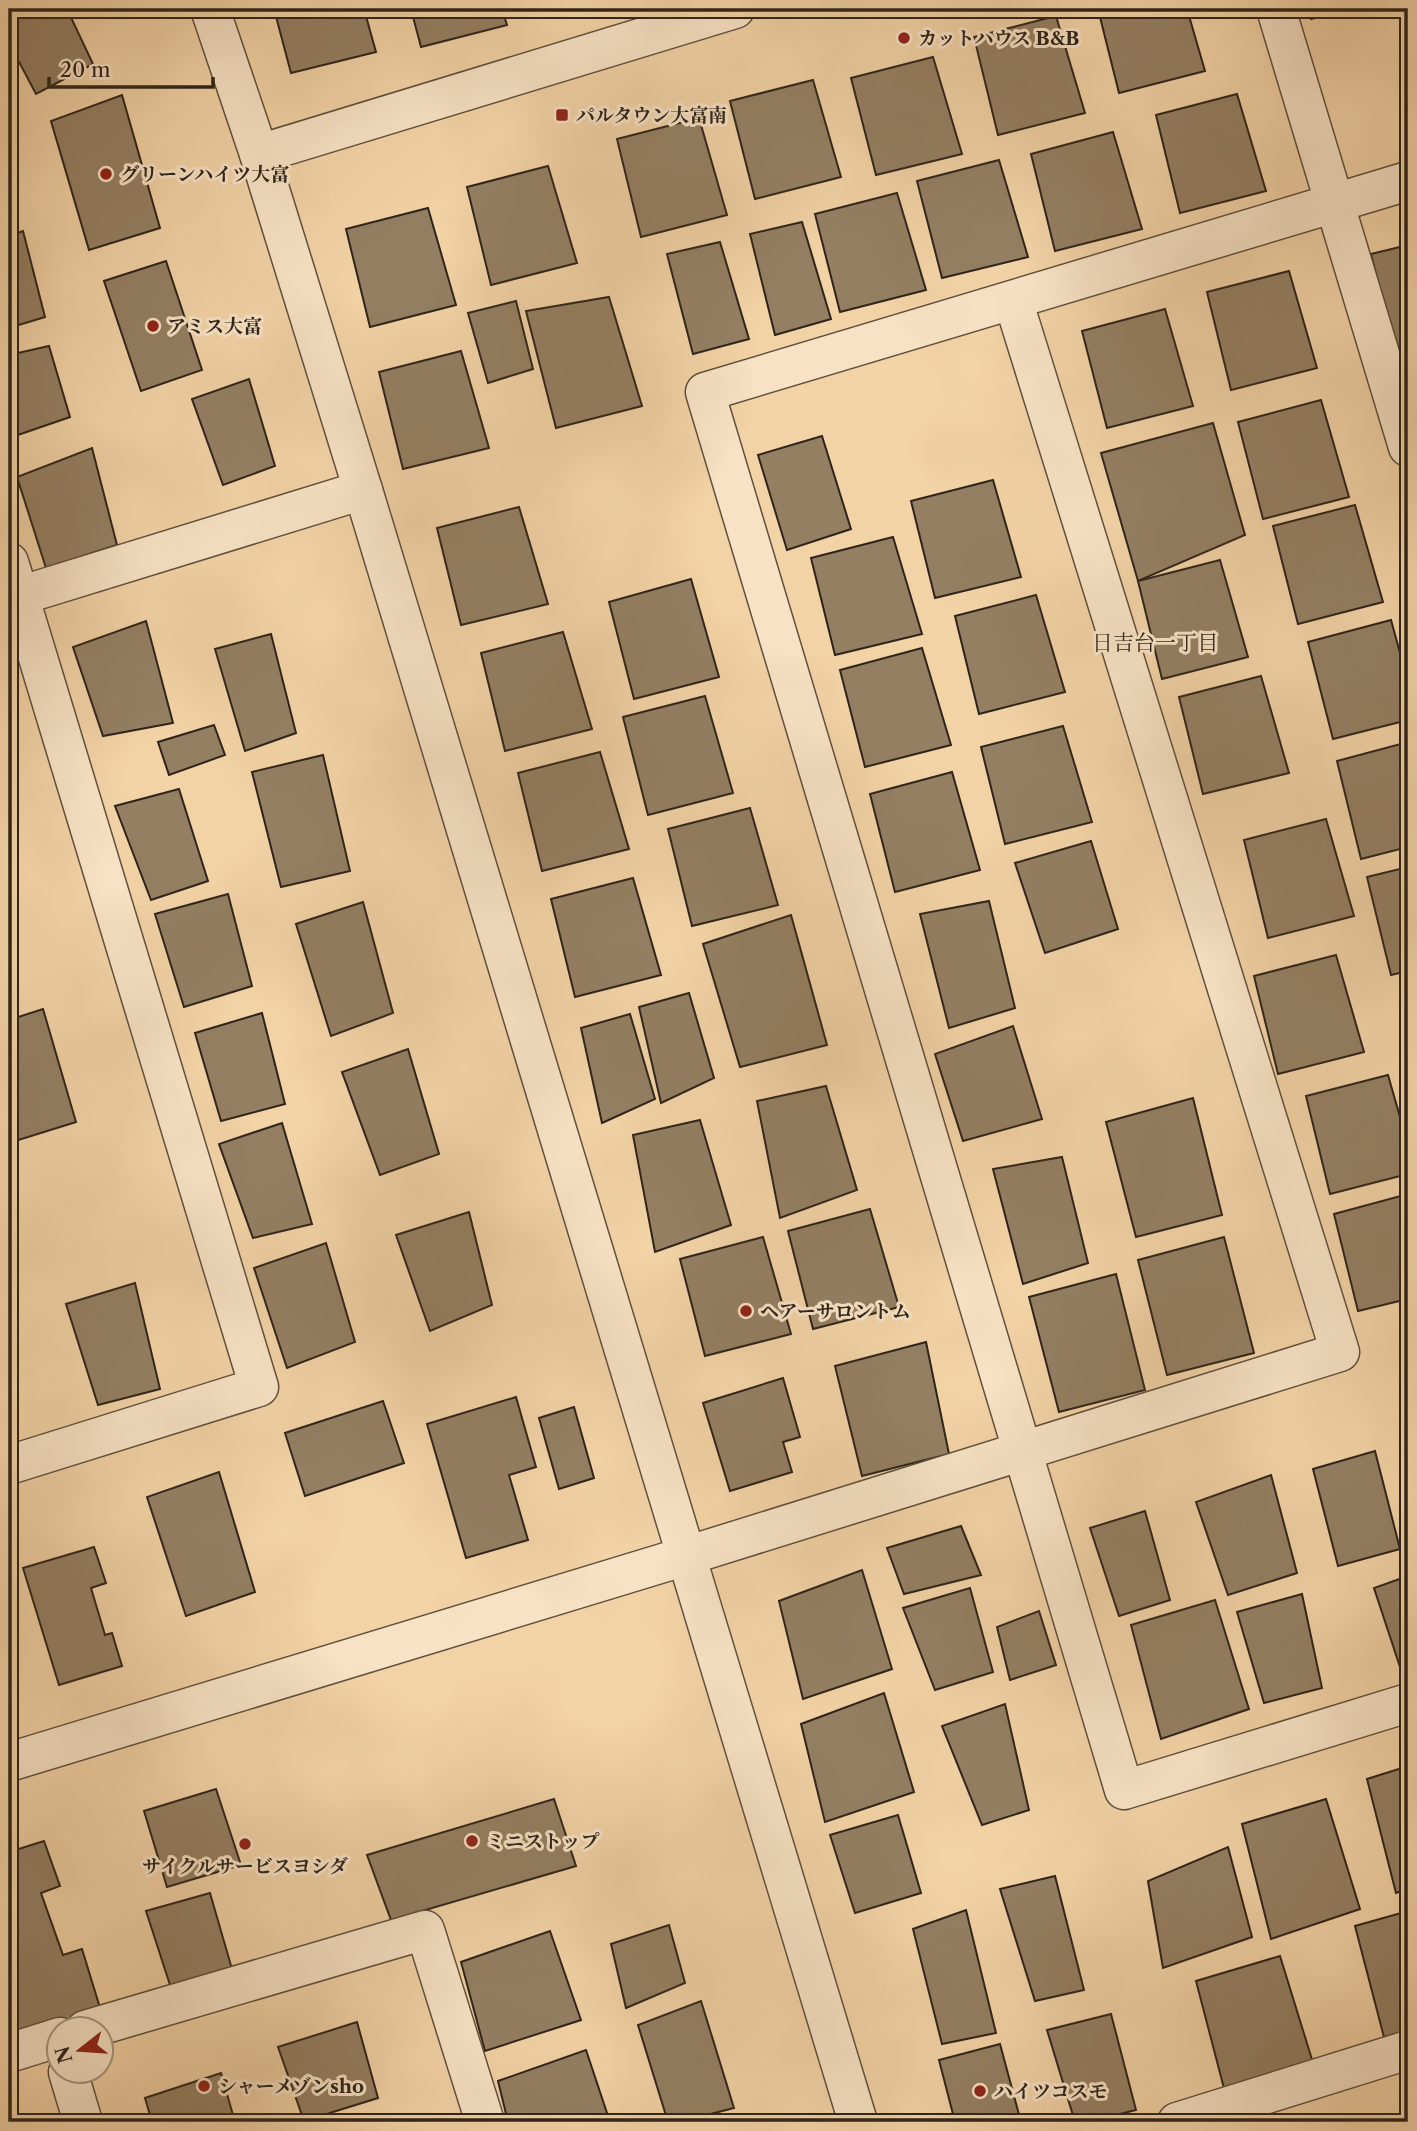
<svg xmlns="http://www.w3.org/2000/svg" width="1417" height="2131" font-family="'Libre Caslon Text','Noto Serif JP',serif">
  <rect width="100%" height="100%" fill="#f2d3a6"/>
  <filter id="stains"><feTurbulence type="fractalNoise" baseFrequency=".00286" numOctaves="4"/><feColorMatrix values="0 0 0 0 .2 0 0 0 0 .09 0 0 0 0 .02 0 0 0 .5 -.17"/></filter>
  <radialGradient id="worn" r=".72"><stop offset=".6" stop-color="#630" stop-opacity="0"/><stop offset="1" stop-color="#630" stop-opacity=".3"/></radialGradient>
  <g fill="#947f63" stroke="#2f241b" stroke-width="2">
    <polygon points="9,9 67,9 93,64 36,94 9,43"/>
    <polygon points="274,9 364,9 376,52 291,73"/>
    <polygon points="411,9 502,9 507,25 421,47"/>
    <polygon points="1098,9 1187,9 1205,71 1119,93"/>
    <polygon points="1309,9 1354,9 1311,19"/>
    <polygon points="1056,16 1085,113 998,135 974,37"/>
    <polygon points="933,57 962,154 876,175 851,78"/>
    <polygon points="813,80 841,177 755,199 730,101"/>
    <polygon points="1237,94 1266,191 1180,213 1156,115"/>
    <polygon points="122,95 160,228 89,250 51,121"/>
    <polygon points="699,118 727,215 641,237 617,139"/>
    <polygon points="1113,132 1142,229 1055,251 1031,154"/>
    <polygon points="999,160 1028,257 942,278 917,181"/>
    <polygon points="548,166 577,263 491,285 467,187"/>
    <polygon points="9,178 18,214 9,216"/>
    <polygon points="897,193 926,290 840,312 815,214"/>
    <polygon points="428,208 456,305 370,327 346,229"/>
    <polygon points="802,222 831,319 775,335 750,234"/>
    <polygon points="23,231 45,317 9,328 9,236"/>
    <polygon points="720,242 749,339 693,354 667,254"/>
    <polygon points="1408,245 1408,349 1395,352 1371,254"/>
    <polygon points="166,261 202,370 141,391 104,281"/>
    <polygon points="1289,271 1317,368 1231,390 1207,292"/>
    <polygon points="609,297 642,406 556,428 526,311"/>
    <polygon points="516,301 533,369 488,383 468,313"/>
    <polygon points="1165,309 1193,406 1107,428 1082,331"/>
    <polygon points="49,346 70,417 9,438 9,355"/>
    <polygon points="461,351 489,448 403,469 379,372"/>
    <polygon points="249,379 275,466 223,485 192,399"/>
    <polygon points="1321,400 1349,497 1263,519 1238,422"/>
    <polygon points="1213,423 1245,535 1138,581 1101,453"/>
    <polygon points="822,436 851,529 787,550 758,455"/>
    <polygon points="92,448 117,545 46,568 17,477"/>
    <polygon points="993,480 1021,577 935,598 911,501"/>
    <polygon points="1355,505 1383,602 1298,624 1273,526"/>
    <polygon points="519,507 548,604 461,625 437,528"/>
    <polygon points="893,537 922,634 835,655 811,558"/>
    <polygon points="1220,560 1248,657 1162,679 1138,581"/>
    <polygon points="691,579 719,677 634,699 609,602"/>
    <polygon points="1036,595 1065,692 979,714 955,616"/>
    <polygon points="1391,620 1408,682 1408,720 1333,739 1308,642"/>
    <polygon points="146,621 173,723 103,736 73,647"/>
    <polygon points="563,632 592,729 505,751 481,653"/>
    <polygon points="271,634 296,733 245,751 215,649"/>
    <polygon points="922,648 951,745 865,767 840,670"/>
    <polygon points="1261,676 1289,773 1203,794 1179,697"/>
    <polygon points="705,696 733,793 648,815 623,717"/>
    <polygon points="214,725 225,755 169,775 158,742"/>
    <polygon points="1063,726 1092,822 1005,844 981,747"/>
    <polygon points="1408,742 1408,847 1361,859 1337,761"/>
    <polygon points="600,752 629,849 542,871 518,773"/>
    <polygon points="323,755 350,871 281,887 252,772"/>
    <polygon points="952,772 980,870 895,892 870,794"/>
    <polygon points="179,789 208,881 151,900 115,806"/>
    <polygon points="750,808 778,905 692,926 668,829"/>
    <polygon points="1326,819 1354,916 1268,938 1244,840"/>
    <polygon points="1091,841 1118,929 1045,953 1015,863"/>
    <polygon points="1408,867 1408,971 1391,975 1367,877"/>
    <polygon points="633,878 661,975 575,997 551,899"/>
    <polygon points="228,894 252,986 184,1007 155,914"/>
    <polygon points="989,901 1015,1008 949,1028 920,914"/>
    <polygon points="363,902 393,1013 331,1036 296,924"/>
    <polygon points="791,915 827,1045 740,1067 703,944"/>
    <polygon points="1336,955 1364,1052 1278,1074 1254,976"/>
    <polygon points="1408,978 1408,1010 1401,980"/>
    <polygon points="689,993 714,1078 661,1103 639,1007"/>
    <polygon points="43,1009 76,1122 9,1143 9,1020"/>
    <polygon points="262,1013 285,1104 221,1121 195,1033"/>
    <polygon points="630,1014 655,1099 602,1123 581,1028"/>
    <polygon points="1013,1026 1042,1119 963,1141 935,1054"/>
    <polygon points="408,1049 439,1154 380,1175 342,1072"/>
    <polygon points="1388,1075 1408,1145 1408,1174 1330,1194 1306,1096"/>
    <polygon points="826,1086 857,1190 780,1218 757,1101"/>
    <polygon points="1193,1098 1222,1215 1136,1237 1106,1122"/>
    <polygon points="700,1120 731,1225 655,1252 633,1135"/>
    <polygon points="282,1123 312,1224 253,1238 219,1144"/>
    <polygon points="1062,1157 1088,1263 1023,1284 993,1169"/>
    <polygon points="1408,1194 1408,1299 1358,1311 1334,1214"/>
    <polygon points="870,1209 899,1307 813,1329 788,1231"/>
    <polygon points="469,1212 492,1305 430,1331 396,1235"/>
    <polygon points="763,1237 791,1334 705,1356 680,1259"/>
    <polygon points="1224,1237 1254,1353 1167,1375 1138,1260"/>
    <polygon points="326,1243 355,1342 287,1368 254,1268"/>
    <polygon points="1116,1274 1145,1390 1059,1412 1029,1297"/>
    <polygon points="135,1283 160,1389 98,1405 66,1304"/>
    <polygon points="926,1342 949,1454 862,1476 835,1366"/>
    <polygon points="783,1378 800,1437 783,1442 792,1472 730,1491 703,1403"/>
    <polygon points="516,1397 536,1467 509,1475 528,1540 466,1558 427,1424"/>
    <polygon points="383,1401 404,1463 305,1496 285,1433"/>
    <polygon points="574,1407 594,1478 559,1489 539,1418"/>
    <polygon points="1375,1451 1400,1549 1338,1566 1313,1469"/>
    <polygon points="219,1472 255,1592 186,1616 147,1497"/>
    <polygon points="1271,1475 1297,1573 1228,1595 1196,1502"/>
    <polygon points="1145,1511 1170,1600 1119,1616 1090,1528"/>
    <polygon points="961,1526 981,1575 904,1594 887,1548"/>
    <polygon points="94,1547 106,1583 91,1588 105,1635 112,1633 122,1666 59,1685 23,1568"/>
    <polygon points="862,1570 892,1669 803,1699 779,1601"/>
    <polygon points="1408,1576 1408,1664 1400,1667 1374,1588"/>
    <polygon points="970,1588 993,1672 935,1690 903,1608"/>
    <polygon points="1302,1594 1322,1688 1264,1703 1237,1612"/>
    <polygon points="1215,1600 1249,1709 1161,1739 1131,1625"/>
    <polygon points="1039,1611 1056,1665 1010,1680 997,1627"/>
    <polygon points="884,1693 914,1792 825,1822 801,1724"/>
    <polygon points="1005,1704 1029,1810 982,1825 942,1726"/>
    <polygon points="1408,1766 1408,1889 1396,1893 1367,1779"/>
    <polygon points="216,1789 241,1865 167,1887 144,1811"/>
    <polygon points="554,1799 576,1866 391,1920 367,1855"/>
    <polygon points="1326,1799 1360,1909 1271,1939 1242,1824"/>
    <polygon points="898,1815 921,1893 855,1913 830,1835"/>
    <polygon points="44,1841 60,1886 41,1893 63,1955 82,1949 101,2011 14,2033 9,2018 9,1852"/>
    <polygon points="1228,1847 1252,1937 1163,1968 1148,1881"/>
    <polygon points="1055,1876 1084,1990 1035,2001 1000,1889"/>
    <polygon points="210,1893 232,1969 171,1988 146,1911"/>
    <polygon points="966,1910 996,2033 942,2044 913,1929"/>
    <polygon points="1408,1911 1408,2033 1385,2041 1355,1926"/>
    <polygon points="669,1925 685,1983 626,2008 611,1944"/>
    <polygon points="550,1931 581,2020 485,2051 461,1962"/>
    <polygon points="1280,1956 1314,2066 1226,2096 1196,1981"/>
    <polygon points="701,2001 734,2108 679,2122 668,2122 638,2025"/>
    <polygon points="1111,2014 1136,2110 1088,2122 1075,2122 1047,2030"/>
    <polygon points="357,2022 378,2098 304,2121 278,2047"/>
    <polygon points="1000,2044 1021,2122 955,2122 939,2060"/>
    <polygon points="586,2050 610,2122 508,2122 498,2081"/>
    <polygon points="221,2073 235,2122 152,2122 145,2098"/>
  </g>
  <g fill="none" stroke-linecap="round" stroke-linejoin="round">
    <g stroke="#60503e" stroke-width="41">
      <g id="minor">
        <polyline points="1276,9 1408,447"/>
        <polyline points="1408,181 705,392 1124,1790 1408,1703"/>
        <polyline points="9,562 259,1387 9,1465"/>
        <polyline points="9,599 363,490"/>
        <polyline points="686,1556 1340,1352 1013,300"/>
        <polyline points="85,2030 425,1930 485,2122"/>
        <polyline points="9,2053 60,2037"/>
        <polyline points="68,2072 83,2122"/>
        <polyline points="1177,2122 1408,2050"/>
      </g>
    </g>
    <g stroke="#60503e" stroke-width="41">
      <g id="tertiary">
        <polyline points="210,9 259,154 363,490 858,2122"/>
        <polyline points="259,154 735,9"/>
        <polyline points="9,1762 686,1556"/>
      </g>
    </g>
    <use href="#minor" stroke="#f7e2c5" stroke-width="38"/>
    <use href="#tertiary" stroke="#f7e2c5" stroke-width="38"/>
  </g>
  <g fill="#8f2418" stroke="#f7e2c5" stroke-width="2.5">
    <circle cx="904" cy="38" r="7"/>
    <rect x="555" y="108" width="14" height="14" rx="3.5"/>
    <circle cx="106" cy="174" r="7"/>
    <circle cx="153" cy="326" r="7"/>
    <circle cx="746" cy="1311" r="7"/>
    <circle cx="472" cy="1841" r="7"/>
    <circle cx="245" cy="1844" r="7"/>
    <circle cx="204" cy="2086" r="7"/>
    <circle cx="980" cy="2091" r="7"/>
  </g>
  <g text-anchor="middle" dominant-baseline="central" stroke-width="6" stroke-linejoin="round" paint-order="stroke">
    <g font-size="19" font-weight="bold" fill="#2f241b" stroke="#f7e2c5" text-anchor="start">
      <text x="918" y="38">カットハウス B&amp;B</text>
      <text x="576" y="115">パルタウン大富南</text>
      <text x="120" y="174">グリーンハイツ大富</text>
      <text x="167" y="326">アミス大富</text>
      <text x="760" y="1311">ヘアーサロントム</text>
      <text x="486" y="1841">ミニストップ</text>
      <text x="245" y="1866" text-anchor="middle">サイクルサービスヨシダ</text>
      <text x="218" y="2086">シャーメゾンsho</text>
      <text x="994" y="2091">ハイツコスモ</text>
    </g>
    <g font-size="21" fill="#2f241b" stroke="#f7e2c5">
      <text x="1155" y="642">日吉台一丁目</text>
    </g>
  </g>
  <rect width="1417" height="2131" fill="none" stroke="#f2d3a6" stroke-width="35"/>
  <rect x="10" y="10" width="1396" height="2110" fill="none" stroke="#2f241b" stroke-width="3.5"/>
  <rect x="18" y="18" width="1382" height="2096" fill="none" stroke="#2f241b" stroke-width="2"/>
  <g transform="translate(80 2050) rotate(253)"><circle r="33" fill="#f7e2c5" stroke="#a79681" stroke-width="2"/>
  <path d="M0-5L12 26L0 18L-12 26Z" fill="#8f2418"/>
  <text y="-10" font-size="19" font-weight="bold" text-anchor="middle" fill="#2f241b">N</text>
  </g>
  <path d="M49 77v10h164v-10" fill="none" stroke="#2f241b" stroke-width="3.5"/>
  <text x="60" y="77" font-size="21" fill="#2f241b" stroke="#f7e2c5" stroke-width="5" paint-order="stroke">20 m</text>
  <rect width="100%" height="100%" filter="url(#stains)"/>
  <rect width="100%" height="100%" fill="url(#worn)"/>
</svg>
